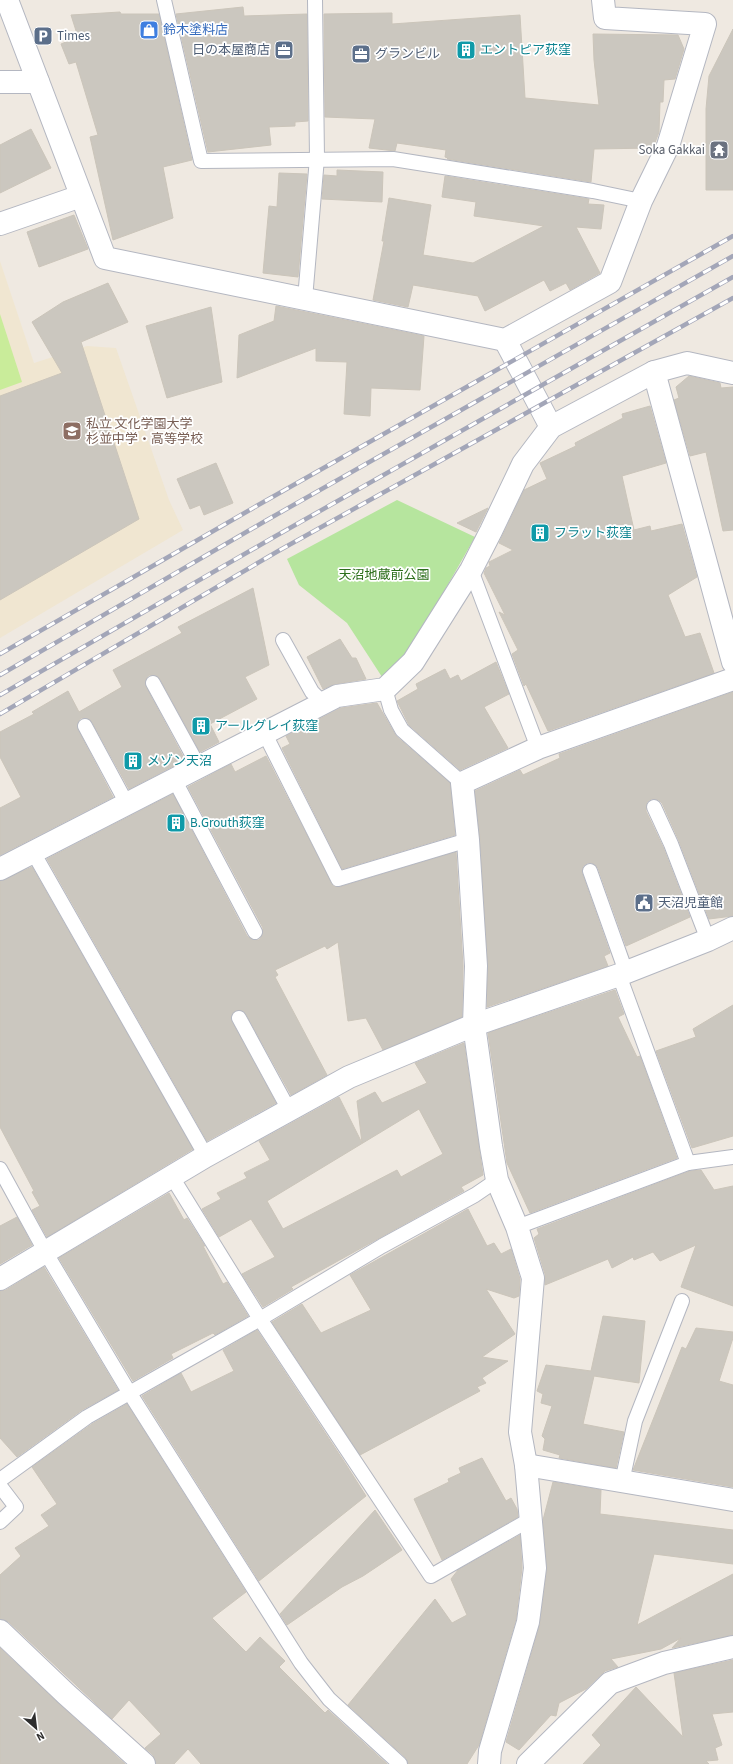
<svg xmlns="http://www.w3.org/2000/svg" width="733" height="1764" font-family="'Source Sans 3','Noto Sans JP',sans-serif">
  <rect width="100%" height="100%" fill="#efe9e1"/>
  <polygon fill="#f0e6d1" points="0,261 34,363 87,346 116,348 169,500 183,530 0,638"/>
  <polygon fill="#b6e59e" points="397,500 475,537 409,653 384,680 347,623 299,585 287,559"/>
  <polygon fill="#c9ec9a" points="0,314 22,382 0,390"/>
  <g fill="#cbc7bf" stroke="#cbc5ba" fill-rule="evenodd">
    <polygon points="243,7 244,16 307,14 308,121 295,122 295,126 269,127 271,145 208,152 176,14"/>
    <polygon points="120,12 121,14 159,14 192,160 163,167 173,218 113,240 90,137 98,135 76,62 69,64 61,44 78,37 71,15"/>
    <polygon points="392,13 392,24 520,15 525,98 599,105 594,60 593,34 678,35 684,49 675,79 664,80 663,102 660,102 659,132 653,148 594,149 591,182 447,159 448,158 445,157 446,150 397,143 395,151 369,148 375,119 325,117 324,14"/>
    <polygon points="733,29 733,190 706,190 706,109 709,76"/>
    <polygon points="31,129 51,168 0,193 0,145"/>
    <polygon points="337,170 383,172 382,202 322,199 324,175 337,176"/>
    <polygon points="279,173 307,174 298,277 263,273 269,206 277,207"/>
    <polygon points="445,176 589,199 588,204 604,205 601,229 576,227 600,273 570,290 566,283 550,291 544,280 485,311 478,296 413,285 408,307 373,300 384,241 382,241 389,198 431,205 423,255 473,263 544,226 474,216 476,202 442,197"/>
    <polygon points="74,215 88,249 39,267 27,232"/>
    <polygon points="108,283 128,322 81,342 139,519 0,600 0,396 62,373 32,322 63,302"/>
    <polygon points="276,306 424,336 420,390 371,388 370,416 344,414 347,362 316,361 316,348 237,378 239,335 274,321"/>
    <polygon points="211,307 222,382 167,398 146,326"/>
    <polygon points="689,376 720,383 721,388 733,387 733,530 723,531 706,452 690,456 674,400 679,398 676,387"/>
    <polygon points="650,406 666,463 622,476 634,530 650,526 651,531 682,524 697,577 668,595 685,637 700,633 714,673 548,731 526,684 524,686 512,654 518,650 499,612 505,615 484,573 486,568 490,566 489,562 513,550 499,543 524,490 547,479 540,463 576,446 575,443 623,418 622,414"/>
    <polygon points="216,463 233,503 204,515 200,505 190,509 177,479"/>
    <polygon points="488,508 476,532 457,523"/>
    <polygon points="253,588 269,665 245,677 257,699 210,724 219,742 200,752 160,679 157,676 149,675 146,679 146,687 185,760 129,789 92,722 89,719 81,718 78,722 78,730 113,797 0,855 0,808 21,797 0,757 0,732 34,714 32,712 68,691 79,712 122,687 113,670 182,633 178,627"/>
    <polygon points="340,639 352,658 356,658 366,679 335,684 323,689 307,657"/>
    <polygon points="496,662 509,694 484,707 508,748 460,770 409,725 397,701 418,689 416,684 445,669 450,679 458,675 461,681"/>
    <polygon points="733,692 733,916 709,919 679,841 662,803 659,800 651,799 647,802 646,811 663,847 690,917 626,946 598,868 592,863 587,863 583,866 582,873 610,953 604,956 608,966 487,1007 488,965 480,839 475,791 520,770 523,775 560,758 559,754"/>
    <polygon points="377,703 396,736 450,783 455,835 342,869 282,748 290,744 286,736 341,708"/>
    <polygon points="266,756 333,886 340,887 456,852 463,966 462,1017 383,1050 366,1018 348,1021 338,942 327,949 325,946 275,970 278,975 275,977 327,1075 291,1095 246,1014 240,1010 235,1011 231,1017 232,1022 276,1103 207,1141 47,859 173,794 247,936 251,939 259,940 262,936 263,928 188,787 231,764 235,772"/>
    <polygon points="32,867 193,1149 47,1237 32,1210 40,1206 32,1192 34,1191 0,1127 0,881"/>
    <polygon points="615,990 624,1014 618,1017 637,1057 640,1056 677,1158 530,1213 507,1163 488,1033"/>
    <polygon points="733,1005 733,1136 692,1148 656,1051 696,1037 693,1029"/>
    <path d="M464,1043L483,1175L461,1187L464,1191L291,1287L293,1289L263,1307L242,1274L275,1257L251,1219L219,1237L202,1209L221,1199L217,1193L247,1178L244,1173L270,1160L259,1141L339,1097L362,1143L357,1101L375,1092L382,1103L427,1083L415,1063ZM419,1109L443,1154L401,1177L397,1170L283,1229L267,1201Z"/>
    <polygon points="701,1170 714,1190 733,1186 733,1306 681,1287 696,1245 660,1261 653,1252 634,1260 633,1257 612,1268 608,1259 545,1285 545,1274 534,1238 539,1234 537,1229 690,1171"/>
    <polygon points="169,1193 184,1220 187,1218 205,1246 203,1246 223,1284 227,1282 248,1316 215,1335 213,1333 171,1354 173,1358 133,1381 59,1258"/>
    <polygon points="468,1209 487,1246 494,1243 501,1254 511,1249 520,1279 519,1296 514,1298 486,1289 515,1334 482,1357 508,1361 482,1378 486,1383 477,1387 480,1391 360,1455 272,1322 302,1304 321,1333 371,1310 350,1275"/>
    <polygon points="17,1217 32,1245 0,1264 0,1226"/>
    <polygon points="44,1267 118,1390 82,1410 17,1457 0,1438 0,1291 6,1290"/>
    <polygon points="603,1316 645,1321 639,1383 594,1376 583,1424 624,1432 616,1468 559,1458 560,1455 543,1450 545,1439 542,1436 552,1406 541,1403 543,1394 537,1391 546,1365 591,1371"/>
    <polygon points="696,1328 733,1332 733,1338 719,1381 733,1385 733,1487 633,1470 682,1347 686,1349"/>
    <polygon points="257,1330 345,1463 366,1496 259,1581 142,1396 181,1373 191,1392 234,1371 223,1350"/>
    <polygon points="127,1404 246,1592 212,1618 246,1652 260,1637 285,1661 279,1667 325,1713 328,1710 387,1764 201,1764 188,1749 174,1764 156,1764 153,1755 145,1748 161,1734 129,1700 112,1719 9,1622 0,1619 0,1575 21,1556 15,1548 49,1526 41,1515 57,1504 32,1467 92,1424"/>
    <polygon points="482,1458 506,1501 511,1498 517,1509 518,1517 442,1560 414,1499 449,1482 448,1479 461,1473 459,1468"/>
    <polygon points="553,1482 601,1490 600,1514 733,1530 733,1564 654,1554 637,1625 733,1574 733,1635 672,1648 681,1638 661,1649 611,1659 618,1667 605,1671 586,1689 559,1703 556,1716 551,1715 519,1750 506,1742 540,1624 547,1569 543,1520"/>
    <polygon points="375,1510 402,1550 363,1576 342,1587 287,1625 280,1614"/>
    <polygon points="520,1535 522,1568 516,1619 479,1745 467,1764 408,1764 406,1758 348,1705 435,1599 452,1623 467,1615 451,1579 458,1570"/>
    <polygon points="0,1648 58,1703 125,1764 0,1764"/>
    <polygon points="733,1660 733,1712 712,1714 722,1745 715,1748 718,1760 706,1761 709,1764 583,1764 601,1745 592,1735 636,1687 683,1737 674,1673"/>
  </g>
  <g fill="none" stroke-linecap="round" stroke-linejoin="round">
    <g stroke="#b4b7c1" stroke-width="16">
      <g id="service">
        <polyline points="164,0 201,161 393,159 593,191 641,201"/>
        <polyline points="305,299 317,158 315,0"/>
        <polyline points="471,570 538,748"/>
        <polyline points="283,640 312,692 323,703"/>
        <polyline points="153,683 199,767"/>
        <polyline points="385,689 391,710 402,730 462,783"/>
        <polyline points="85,726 127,804"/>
        <polyline points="265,734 338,879 468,840"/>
        <polyline points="174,779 255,932"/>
        <polyline points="654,807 671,844 708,940"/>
        <polyline points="33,852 206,1156"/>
        <polyline points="590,871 626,972"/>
        <polyline points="619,975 688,1163"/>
        <polyline points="239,1018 289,1110"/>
        <polyline points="0,1169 46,1253 129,1392 301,1663 329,1699 400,1764"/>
        <polyline points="172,1177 260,1319 431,1576 531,1519"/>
        <polyline points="517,1227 688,1163 733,1157"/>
        <polyline points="0,1480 87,1417 260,1319 382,1246 475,1195 497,1180"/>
        <polyline points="622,1482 635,1421 682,1301"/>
        <polyline points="0,1486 16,1507 0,1522"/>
      </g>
    </g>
    <g stroke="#b4b7c1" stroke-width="24">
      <g id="minor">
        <polyline points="7,0 105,258 505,340 610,282 641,201 668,146 705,24 605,18 603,0"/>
        <polyline points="0,82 38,82"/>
        <polyline points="0,224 81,196"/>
        <polyline points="505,340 551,427"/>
        <polyline points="654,372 733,662"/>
        <polyline points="0,869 337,696 385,689 413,662 471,570 491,531 523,464 551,427 654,372 687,363 733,373"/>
        <polyline points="0,1279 206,1156 349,1077 474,1025 619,975 708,940 733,928"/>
        <polyline points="526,1465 733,1500"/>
        <polyline points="0,1631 66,1694 144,1764"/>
        <polyline points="489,1764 490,1751 528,1622 535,1568 526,1465 520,1432 533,1278 517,1227 497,1180 491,1146 474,1025 476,966 468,840 462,783 538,748 733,679"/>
        <polyline points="528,1764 610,1683 664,1663 733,1647"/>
      </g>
    </g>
    <use href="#service" stroke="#fff" stroke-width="14"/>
    <use href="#minor" stroke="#fff" stroke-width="22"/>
    <g stroke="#a3a6b8" stroke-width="4.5">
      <g id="rail">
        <polyline points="0,654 260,504 733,236"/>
        <polyline points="0,675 267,520 733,256"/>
        <polyline points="0,695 274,537 733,277"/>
        <polyline points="0,714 280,550 733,298"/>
      </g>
    </g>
    <use href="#rail" stroke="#fff" stroke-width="3" stroke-dasharray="9" stroke-linecap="butt"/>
  </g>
  <defs>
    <g id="shop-square" transform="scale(1)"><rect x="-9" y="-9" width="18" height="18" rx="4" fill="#3f7fe0" stroke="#fff"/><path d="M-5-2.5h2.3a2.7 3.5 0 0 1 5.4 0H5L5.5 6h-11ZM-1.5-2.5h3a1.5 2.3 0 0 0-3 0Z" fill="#fff"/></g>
    <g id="parking-square" transform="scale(1)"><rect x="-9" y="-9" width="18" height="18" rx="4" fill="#5c6f8a" stroke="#fff"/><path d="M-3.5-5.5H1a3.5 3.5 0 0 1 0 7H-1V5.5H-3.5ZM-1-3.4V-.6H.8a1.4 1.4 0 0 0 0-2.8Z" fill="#fff"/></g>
    <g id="office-square" transform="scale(1)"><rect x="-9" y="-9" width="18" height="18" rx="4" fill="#5c6f8a" stroke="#fff"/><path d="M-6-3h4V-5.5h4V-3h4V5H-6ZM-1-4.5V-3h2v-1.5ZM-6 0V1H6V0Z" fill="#fff"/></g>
    <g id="building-square" transform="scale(1)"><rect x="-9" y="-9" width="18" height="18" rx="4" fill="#0f9aa8" stroke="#fff"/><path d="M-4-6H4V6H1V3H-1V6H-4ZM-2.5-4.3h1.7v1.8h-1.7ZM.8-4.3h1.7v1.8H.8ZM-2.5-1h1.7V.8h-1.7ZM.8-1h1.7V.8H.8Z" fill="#fff"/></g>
    <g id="temple-square" transform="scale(1)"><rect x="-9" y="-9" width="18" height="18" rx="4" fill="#6b7280" stroke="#fff"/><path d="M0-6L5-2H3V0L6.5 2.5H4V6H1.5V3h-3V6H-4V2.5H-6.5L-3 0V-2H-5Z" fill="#fff"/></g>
    <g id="school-square" transform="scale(1)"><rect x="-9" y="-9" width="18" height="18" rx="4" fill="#8d6e63" stroke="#fff"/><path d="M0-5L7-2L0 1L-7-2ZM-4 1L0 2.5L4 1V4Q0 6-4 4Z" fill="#fff"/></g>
    <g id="civic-square" transform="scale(1)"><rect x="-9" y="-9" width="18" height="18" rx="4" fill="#5c6f8a" stroke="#fff"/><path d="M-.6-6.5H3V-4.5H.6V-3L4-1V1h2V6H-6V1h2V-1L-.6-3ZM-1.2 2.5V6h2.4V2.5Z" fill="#fff"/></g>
  </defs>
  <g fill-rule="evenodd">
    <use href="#shop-square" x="149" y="30"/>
    <use href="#parking-square" x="43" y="36"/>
    <use href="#office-square" x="284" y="50"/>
    <use href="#building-square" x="466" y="50"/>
    <use href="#office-square" x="361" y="54"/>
    <use href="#temple-square" x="719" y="150"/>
    <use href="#school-square" x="72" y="431"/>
    <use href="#building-square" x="540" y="533"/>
    <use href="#building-square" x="201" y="726"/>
    <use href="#building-square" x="133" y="761"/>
    <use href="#building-square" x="176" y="823"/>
    <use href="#civic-square" x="644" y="903"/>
  </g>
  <g text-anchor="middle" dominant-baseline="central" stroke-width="3.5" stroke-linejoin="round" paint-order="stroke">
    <g font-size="13" fill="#366cbe" stroke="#fff" text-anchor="start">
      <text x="163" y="30">鈴木塗料店</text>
    </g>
    <g font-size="13" fill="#4e5e75" stroke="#fff" text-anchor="start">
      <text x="57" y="36">Times</text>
      <text x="270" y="50" text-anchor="end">日の本屋商店</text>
      <text x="375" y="54">グランビル</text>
      <text x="658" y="903">天沼児童館</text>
    </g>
    <g font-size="13" fill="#0d838f" stroke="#fff" text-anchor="start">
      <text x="480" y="50">エントピア荻窪</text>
      <text x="554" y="533">フラット荻窪</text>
      <text x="215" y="726">アールグレイ荻窪</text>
      <text x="147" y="761">メゾン天沼</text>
      <text x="190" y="823">B.Grouth荻窪</text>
    </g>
    <g font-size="13" fill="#5b616d" stroke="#fff" text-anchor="end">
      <text x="705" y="150">Soka Gakkai</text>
    </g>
    <g font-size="13" fill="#785e54" stroke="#fff" text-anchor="start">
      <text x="86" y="424">私立 文化学園大学<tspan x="86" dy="15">杉並中学・高等学校</tspan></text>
    </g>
    <g font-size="13" fill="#2c6e1b" stroke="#fff">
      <text x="384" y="575">天沼地蔵前公園</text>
    </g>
  </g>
  <g transform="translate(36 1728) rotate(152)" stroke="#ffffff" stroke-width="3" paint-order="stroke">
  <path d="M0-3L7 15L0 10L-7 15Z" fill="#2e2e2e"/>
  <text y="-6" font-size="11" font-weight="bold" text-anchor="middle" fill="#2e2e2e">N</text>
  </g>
</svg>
